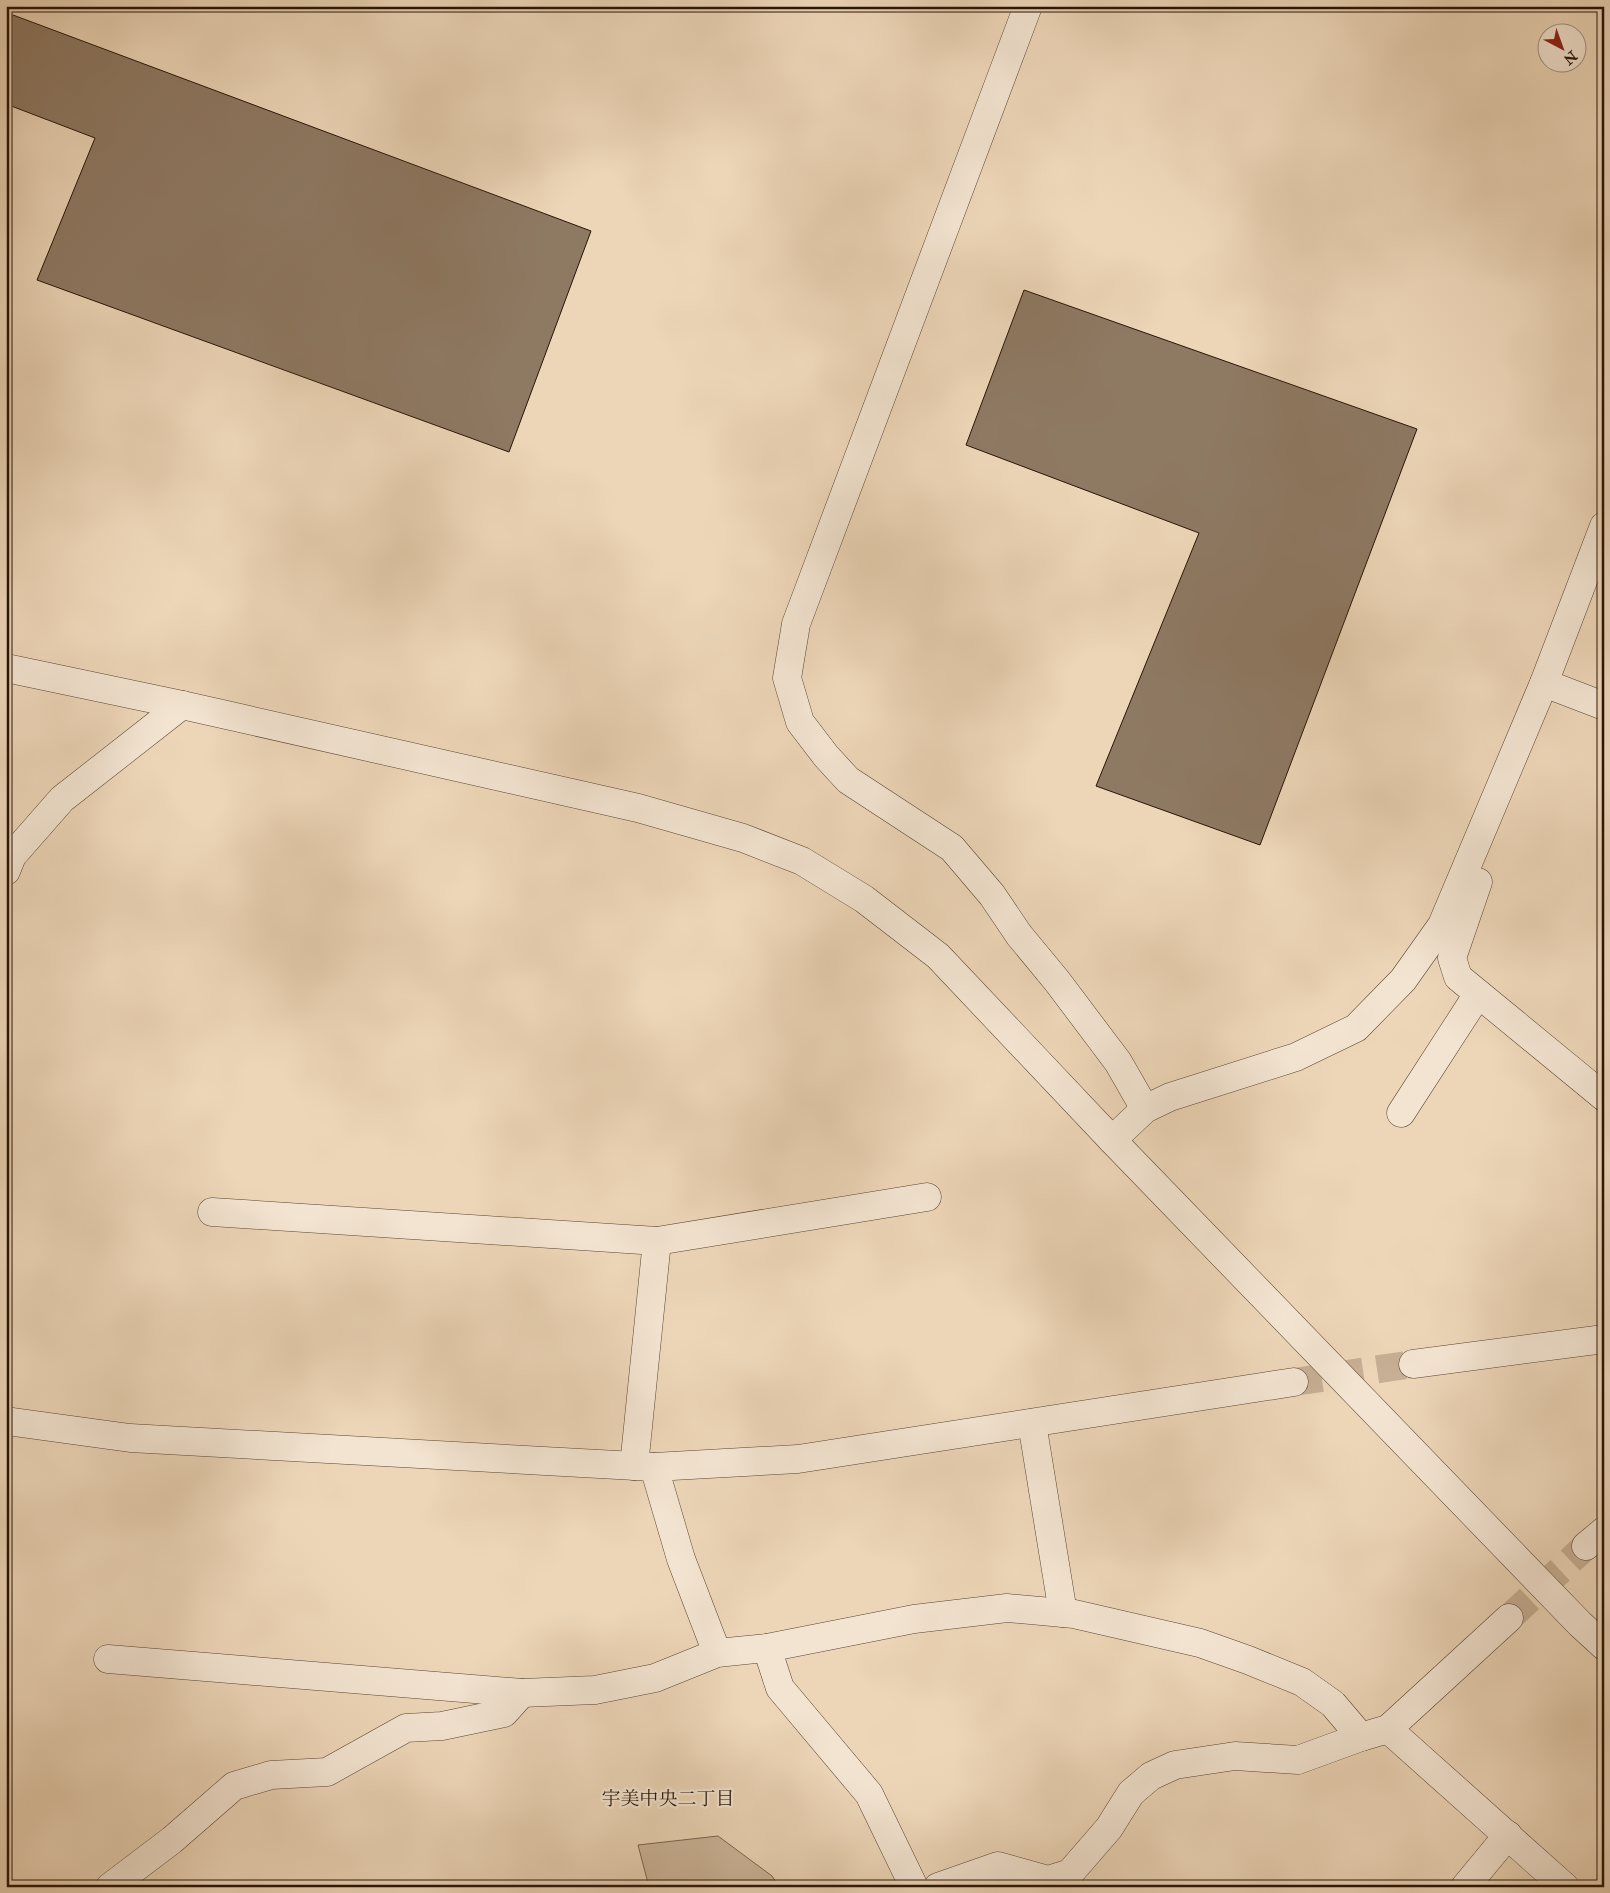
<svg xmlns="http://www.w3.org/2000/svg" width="1610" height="1893" font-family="'IM FELL Double Pica','Noto Serif JP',serif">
  <rect width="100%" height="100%" fill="#edd6b8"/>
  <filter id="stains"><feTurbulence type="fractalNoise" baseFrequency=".004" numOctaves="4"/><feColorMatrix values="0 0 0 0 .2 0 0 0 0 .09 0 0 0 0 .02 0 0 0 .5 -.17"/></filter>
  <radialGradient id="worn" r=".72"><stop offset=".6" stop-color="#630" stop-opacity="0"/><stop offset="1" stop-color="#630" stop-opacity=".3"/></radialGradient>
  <polygon fill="#ccb59a" stroke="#7a6450" points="718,1836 772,1876 779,1887 649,1887 638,1845"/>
  <g fill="#8e7963" stroke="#281406">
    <polygon points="13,15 591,231 509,452 37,280 95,138 6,104 6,31"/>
    <polygon points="1024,290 1417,429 1260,845 1096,786 1199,533 966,445"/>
  </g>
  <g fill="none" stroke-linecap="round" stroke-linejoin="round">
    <g stroke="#c6af94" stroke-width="28" stroke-dasharray="28 14" stroke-linecap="butt">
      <polyline points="1294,1382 1413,1364"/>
      <polyline points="1509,1618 1586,1546"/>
    </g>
    <g stroke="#594432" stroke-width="29">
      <g id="minor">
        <polyline points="1028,6 796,624 787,678 800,722 826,756 848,780 952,848 992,895 1019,935 1057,981 1118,1062 1145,1109"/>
        <polyline points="6,668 182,705 638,808 743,838 802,861 864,899 938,956 1112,1140 1580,1624 1604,1646"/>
        <polyline points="1544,683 1604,706"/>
        <polyline points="6,871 12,856 62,799 182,705"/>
        <polyline points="1478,882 1452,958 1458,977 1604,1097"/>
        <polyline points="1401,1113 1478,994"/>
        <polyline points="1112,1140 1145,1109 1170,1097 1296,1057 1356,1028 1403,980 1442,925 1544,683 1604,526"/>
        <polyline points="212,1212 657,1241 927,1197"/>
        <polyline points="1413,1364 1604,1339"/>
        <polyline points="6,1421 130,1438 654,1467 798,1459 1294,1382"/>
        <polyline points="1032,1423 1063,1613"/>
        <polyline points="634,1466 657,1241"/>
        <polyline points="654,1467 681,1559 717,1653"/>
        <polyline points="1586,1546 1604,1531"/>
        <polyline points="767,1648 780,1688 869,1794 914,1887"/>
        <polyline points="108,1659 522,1693 595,1690 655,1678 717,1653 767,1648 914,1619 1007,1608 1074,1614 1200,1643 1248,1660 1302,1682 1333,1704 1361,1737"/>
        <polyline points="1388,1729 1565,1887"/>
        <polyline points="110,1887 172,1840 234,1786 271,1775 327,1772 406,1728 442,1726 504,1713 522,1693"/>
        <polyline points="938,1887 998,1866 1048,1880 1070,1873 1109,1828 1131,1793 1151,1776 1175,1765 1235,1756 1298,1760 1361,1737 1388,1729 1509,1618"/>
        <polyline points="1465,1887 1508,1835"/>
      </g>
    </g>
    <use href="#minor" stroke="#f3e4d1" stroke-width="28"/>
  </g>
  <g text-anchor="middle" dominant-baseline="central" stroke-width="4.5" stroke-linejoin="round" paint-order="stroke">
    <g font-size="19" fill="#281406" stroke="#f3e4d1">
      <text x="668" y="1799">宇美中央二丁目</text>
    </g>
  </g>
  <rect width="1610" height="1893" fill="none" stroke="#edd6b8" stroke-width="25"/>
  <rect x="8" y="8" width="1595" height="1878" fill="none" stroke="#281406" stroke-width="2.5"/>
  <rect x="12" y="12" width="1585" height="1868" fill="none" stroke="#281406"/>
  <g transform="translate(1562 48) rotate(139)"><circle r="24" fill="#f3e4d1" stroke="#a29180"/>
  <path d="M0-4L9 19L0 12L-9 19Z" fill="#8f2418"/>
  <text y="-8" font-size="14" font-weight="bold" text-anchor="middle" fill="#281406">N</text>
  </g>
  <rect width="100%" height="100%" filter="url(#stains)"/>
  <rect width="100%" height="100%" fill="url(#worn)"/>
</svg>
